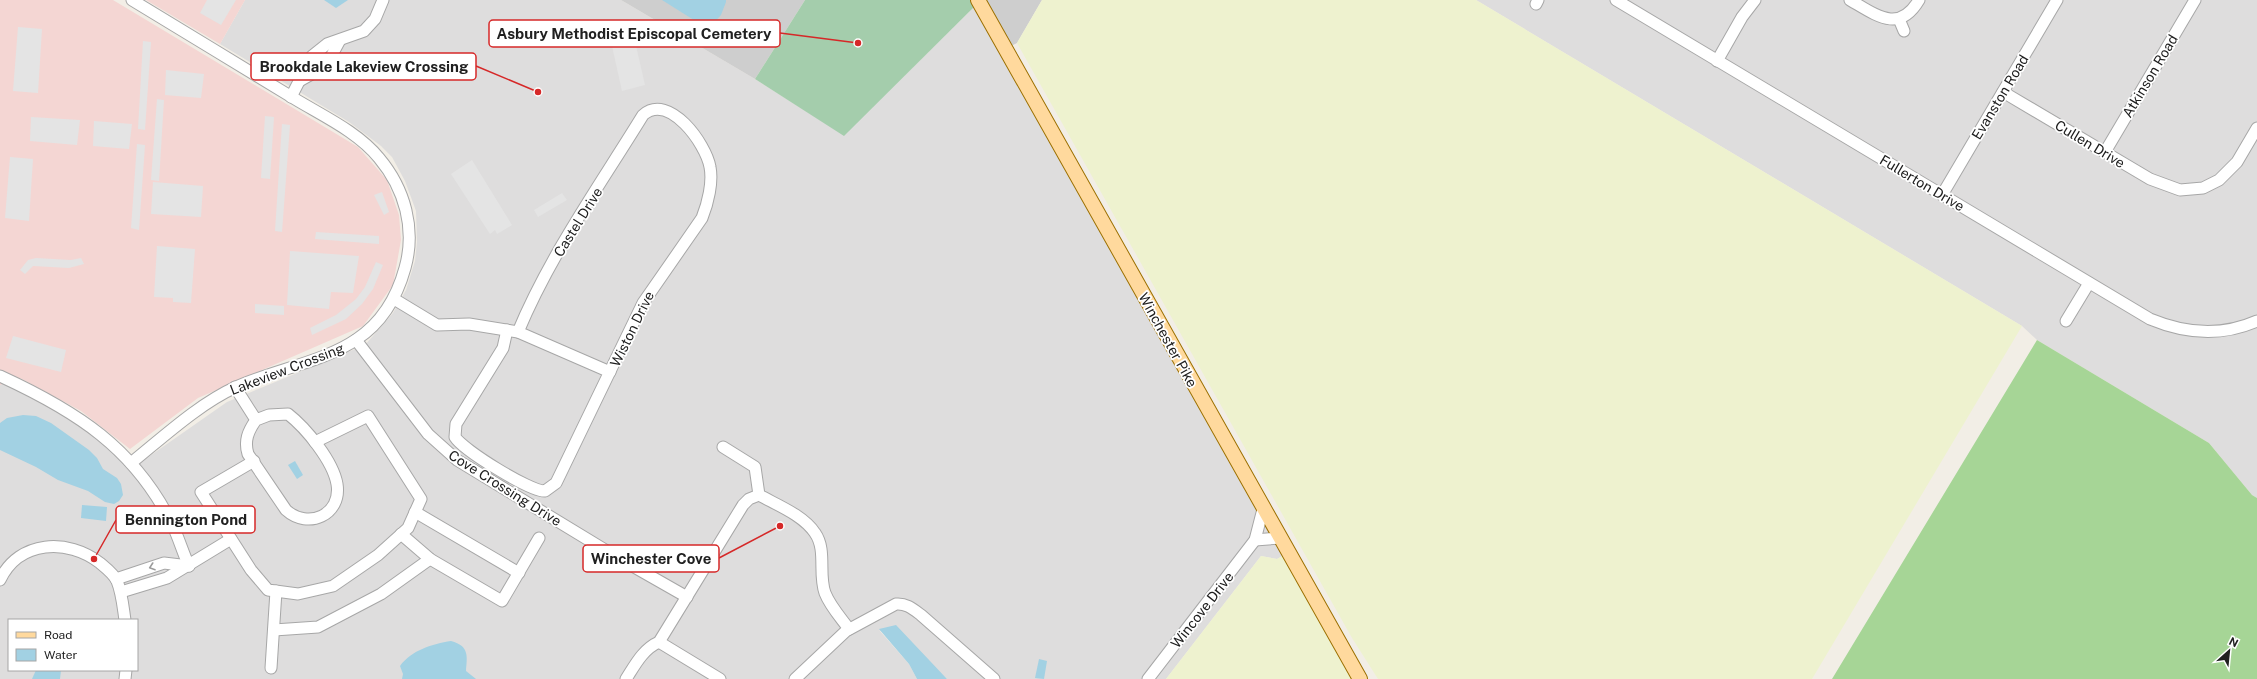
<svg xmlns="http://www.w3.org/2000/svg" width="2257" height="679" font-family="'Public Sans',sans-serif">
  <rect width="100%" height="100%" fill="#f2eee6"/>
  <g fill="#dedddd" fill-rule="evenodd">
    <path d="M245,0H621L755,79L844,135L974,7L1257,512L1284,555L1277,559L1261,556L1166,679H947L923,656L879,630L909,664L917,679H0V376L42,396L131,463L144,460L227,402L365,345L393,313L406,290L415,261L417,242L416,211L405,181L392,157L381,146L349,122L220,44ZM9,620H137V670H9Z"/>
    <polygon points="1476,0 2257,0 2257,498 2252,495 2209,443 2037,340 2022,326"/>
  </g>
  <g fill="#f4d6d3">
    <polygon points="0,0 113,0 358,147 387,180 399,215 401,240 393,285 363,326 198,398 130,449 81,411 20,378 0,385"/>
    <polygon points="146,0 245,0 220,44"/>
  </g>
  <g fill="#cecece">
    <polygon points="621,0 805,0 755,79"/>
    <polygon points="985,0 1042,0 1017,43 1011,46"/>
  </g>
  <g fill="#eef2cf">
    <polygon points="1042,0 1476,0 2022,326 1812,679 1378,679 1352,638 1017,43"/>
    <polygon points="1284,555 1353,679 1166,679 1261,556 1277,559"/>
  </g>
  <polygon fill="#a6d596" points="2037,340 2209,443 2252,495 2257,498 2257,679 1832,679"/>
  <polygon fill="#a4cdac" points="805,0 971,0 974,7 844,136 755,79"/>
  <g fill="#e4e4e4">
    <polygon points="207,0 236,0 221,25 200,13"/>
    <polygon points="631,24 645,85 622,91 608,28"/>
    <polygon points="18,27 42,29 38,93 13,91"/>
    <polygon points="143,41 151,42 145,130 138,129"/>
    <polygon points="166,70 204,74 201,98 165,95"/>
    <polygon points="157,99 164,100 159,181 151,180"/>
    <polygon points="265,116 274,117 270,179 261,178"/>
    <polygon points="31,117 80,120 77,145 30,141"/>
    <polygon points="94,121 132,124 129,149 93,146"/>
    <polygon points="282,124 290,125 282,232 275,231"/>
    <polygon points="137,144 145,145 139,230 131,228"/>
    <polygon points="10,157 33,159 29,221 5,218"/>
    <polygon points="472,160 512,225 497,234 495,230 490,234 451,174"/>
    <polygon points="153,182 203,186 201,217 151,214"/>
    <polygon points="382,192 389,212 384,215 374,195"/>
    <polygon points="562,193 567,200 538,217 534,210"/>
    <polygon points="316,232 379,236 379,244 315,239"/>
    <polygon points="157,246 195,249 191,303 173,302 173,298 154,297"/>
    <polygon points="290,251 359,256 353,293 331,292 329,309 287,305"/>
    <polygon points="36,258 71,260 81,258 84,264 69,268 33,266 25,274 20,270 28,260"/>
    <polygon points="376,262 383,265 373,289 362,304 346,319 312,335 310,328 336,315 356,299 365,287"/>
    <polygon points="255,304 284,306 284,315 255,313"/>
    <polygon points="13,336 66,350 61,372 6,358"/>
  </g>
  <g fill="#a2d1e3">
    <polygon points="324,0 348,0 336,8"/>
    <polygon points="662,0 726,0 726,2 721,15 710,27 697,22"/>
    <polygon points="23,415 36,416 51,423 89,450 97,458 103,469 117,478 121,484 123,495 119,501 114,504 105,502 88,491 58,480 36,467 0,450 0,423 7,418"/>
    <polygon points="295,461 303,475 297,479 288,465"/>
    <polygon points="82,505 107,507 106,521 81,518"/>
    <polygon points="896,625 947,679 917,679 909,664 879,629"/>
    <path d="M451,641C470,646 467,657 466,671L476,679H402L403,674L400,666C412,650 432,644 451,641Z"/>
    <polygon points="1039,659 1047,661 1044,679 1035,678"/>
    <polygon points="36,670 61,670 60,679 32,679"/>
  </g>
  <g fill="none" stroke-linecap="round" stroke-linejoin="round">
    <g stroke="#a7a7a7" stroke-width="13">
      <g id="minor">
        <path d="M1616,0L2150,319C2186,334 2221,337 2257,321"/>
        <path d="M1850,0C1876,15 1899,34 1919,0"/>
        <polyline points="1536,4 1538,0"/>
        <polyline points="1899,19 1904,31"/>
        <polyline points="1717,61 1742,17 1755,0"/>
        <polyline points="301,80 326,66 340,40"/>
        <polyline points="2003,92 2150,179 2180,190 2203,188 2219,180 2237,162 2257,128"/>
        <polyline points="291,97 312,56 327,44 364,31 375,19 383,0"/>
        <polyline points="2105,152 2195,0"/>
        <polyline points="1942,195 2057,0"/>
        <polyline points="394,299 437,325 469,324 518,332 610,372"/>
        <polyline points="2066,321 2089,283"/>
        <path d="M507,330L503,348L456,424L455,437C463,450 531,492 545,491L556,483L643,303L702,218C708,203 713,182 710,167C706,144 669,92 643,115C600,185 550,255 518,332"/>
        <polyline points="356,340 428,434 457,460 615,556 687,597"/>
        <path d="M0,376C76,411 135,448 173,526C179,539 183,553 189,566"/>
        <path d="M235,387L256,420C248,431 244,441 248,454L286,510C308,530 342,515 337,484C333,461 306,428 288,414L269,415L256,420"/>
        <polyline points="723,447 755,467 759,495"/>
        <polyline points="254,461 201,492 251,570 268,590 298,594 333,586 378,555 408,528 421,499 368,416 315,442"/>
        <path d="M131,463C162,438 200,403 236,387C273,370 324,362 357,339C381,323 397,297 405,268C416,229 405,189 379,158C358,132 323,116 295,99C241,66 186,33 132,0"/>
        <path d="M759,495C777,505 803,515 815,533C827,550 818,574 825,593C830,606 841,618 849,629"/>
        <polyline points="415,512 519,573"/>
        <polyline points="401,534 430,559 502,601 539,538"/>
        <polyline points="1255,540 1280,538"/>
        <polyline points="116,579 164,563 189,566"/>
        <path d="M0,580C19,540 68,538 100,563C106,568 114,574 117,581C122,593 123,607 125,620"/>
        <polyline points="121,592 167,578 231,539"/>
        <polyline points="274,630 318,627 381,594 430,559"/>
        <polyline points="659,642 720,679"/>
        <polyline points="271,668 276,591"/>
        <polyline points="125,679 126,670"/>
        <path d="M626,679C635,665 643,649 659,642L743,505L749,499L759,495"/>
        <path d="M795,679L846,631L896,604C906,603 913,609 921,615L994,679"/>
        <polyline points="1148,679 1255,540 1263,509"/>
      </g>
    </g>
    <g stroke="#9c7000" stroke-width="16">
      <polyline id="major" points="978,0 1360,679"/>
    </g>
    <use href="#minor" stroke="#fff" stroke-width="11"/>
    <use href="#major" stroke="#ffd99d" stroke-width="14"/>
  </g>
  <defs><path id="oneway-chevron" d="M-2-3.5L2.5 0L-2 3.5" fill="none" stroke-width="1.6" stroke-linecap="round" stroke-linejoin="round"/></defs>
  <use stroke="#9b9b9b" href="#oneway-chevron" transform="translate(152 567) rotate(161)"/>
  <g text-anchor="middle" dominant-baseline="central" stroke-width="3.5" stroke-linejoin="round" paint-order="stroke">
    <g font-size="14" fill="#202020" stroke="#fff">
      <text transform="translate(2150 76) rotate(-59)">Atkinson Road</text>
      <text transform="translate(2000 97) rotate(-59)">Evanston Road</text>
      <text transform="translate(2090 144) rotate(31)">Cullen Drive</text>
      <text transform="translate(1922 183) rotate(31)">Fullerton Drive</text>
      <text transform="translate(578 222) rotate(-58)">Castel Drive</text>
      <text transform="translate(632 329) rotate(-64)">Wiston Drive</text>
      <text transform="translate(1168 340) rotate(61)">Winchester Pike</text>
      <text transform="translate(287 369) rotate(-21)">Lakeview Crossing</text>
      <text transform="translate(505 488) rotate(32)">Cove Crossing Drive</text>
      <text transform="translate(1202 610) rotate(-52)">Wincove Drive</text>
    </g>
  </g>
  <path fill="none" stroke="#d62828" stroke-width="1.5" d="M858 43L780 33M538 92L476 66M94 559L116 520M780 526L719 558"/>
  <g fill="#d62828" stroke="#fff" stroke-width="1.5">
    <circle cx="858" cy="43" r="4"/>
    <circle cx="538" cy="92" r="4"/>
    <circle cx="94" cy="559" r="4"/>
    <circle cx="780" cy="526" r="4"/>
  </g>
  <g fill="#fff" stroke="#d62828" stroke-width="1.5">
    <rect x="489" y="20" width="291" height="27" rx="4"/>
    <rect x="251" y="53" width="225" height="27" rx="4"/>
    <rect x="116" y="506" width="139" height="27" rx="4"/>
    <rect x="583" y="545" width="136" height="27" rx="4"/>
  </g>
  <g font-size="15" text-anchor="middle" font-weight="bold" fill="#202020">
    <text x="634" y="39">Asbury Methodist Episcopal Cemetery</text>
    <text x="364" y="72">Brookdale Lakeview Crossing</text>
    <text x="186" y="525">Bennington Pond</text>
    <text x="651" y="564">Winchester Cove</text>
  </g>
  <rect x="8" y="619" width="130" height="52" fill="#ffffff" stroke="#a6a6a6"/>
  <rect x="16" y="632" width="20" height="6" fill="#ffd99d" stroke="#a6a6a6"/>
  <text x="44" y="639" font-size="12" fill="#202020">Road</text>
  <rect x="16" y="649" width="20" height="12" fill="#a2d1e3" stroke="#a6a6a6"/>
  <text x="44" y="659" font-size="12" fill="#202020">Water</text>
  <g transform="translate(2229 651) rotate(27)" stroke="#ffffff" stroke-width="3" paint-order="stroke">
  <path d="M0-3L7 15L0 10L-7 15Z" fill="#202020"/>
  <text y="-6" font-size="11" font-weight="bold" text-anchor="middle" fill="#202020">N</text>
  </g>
</svg>
